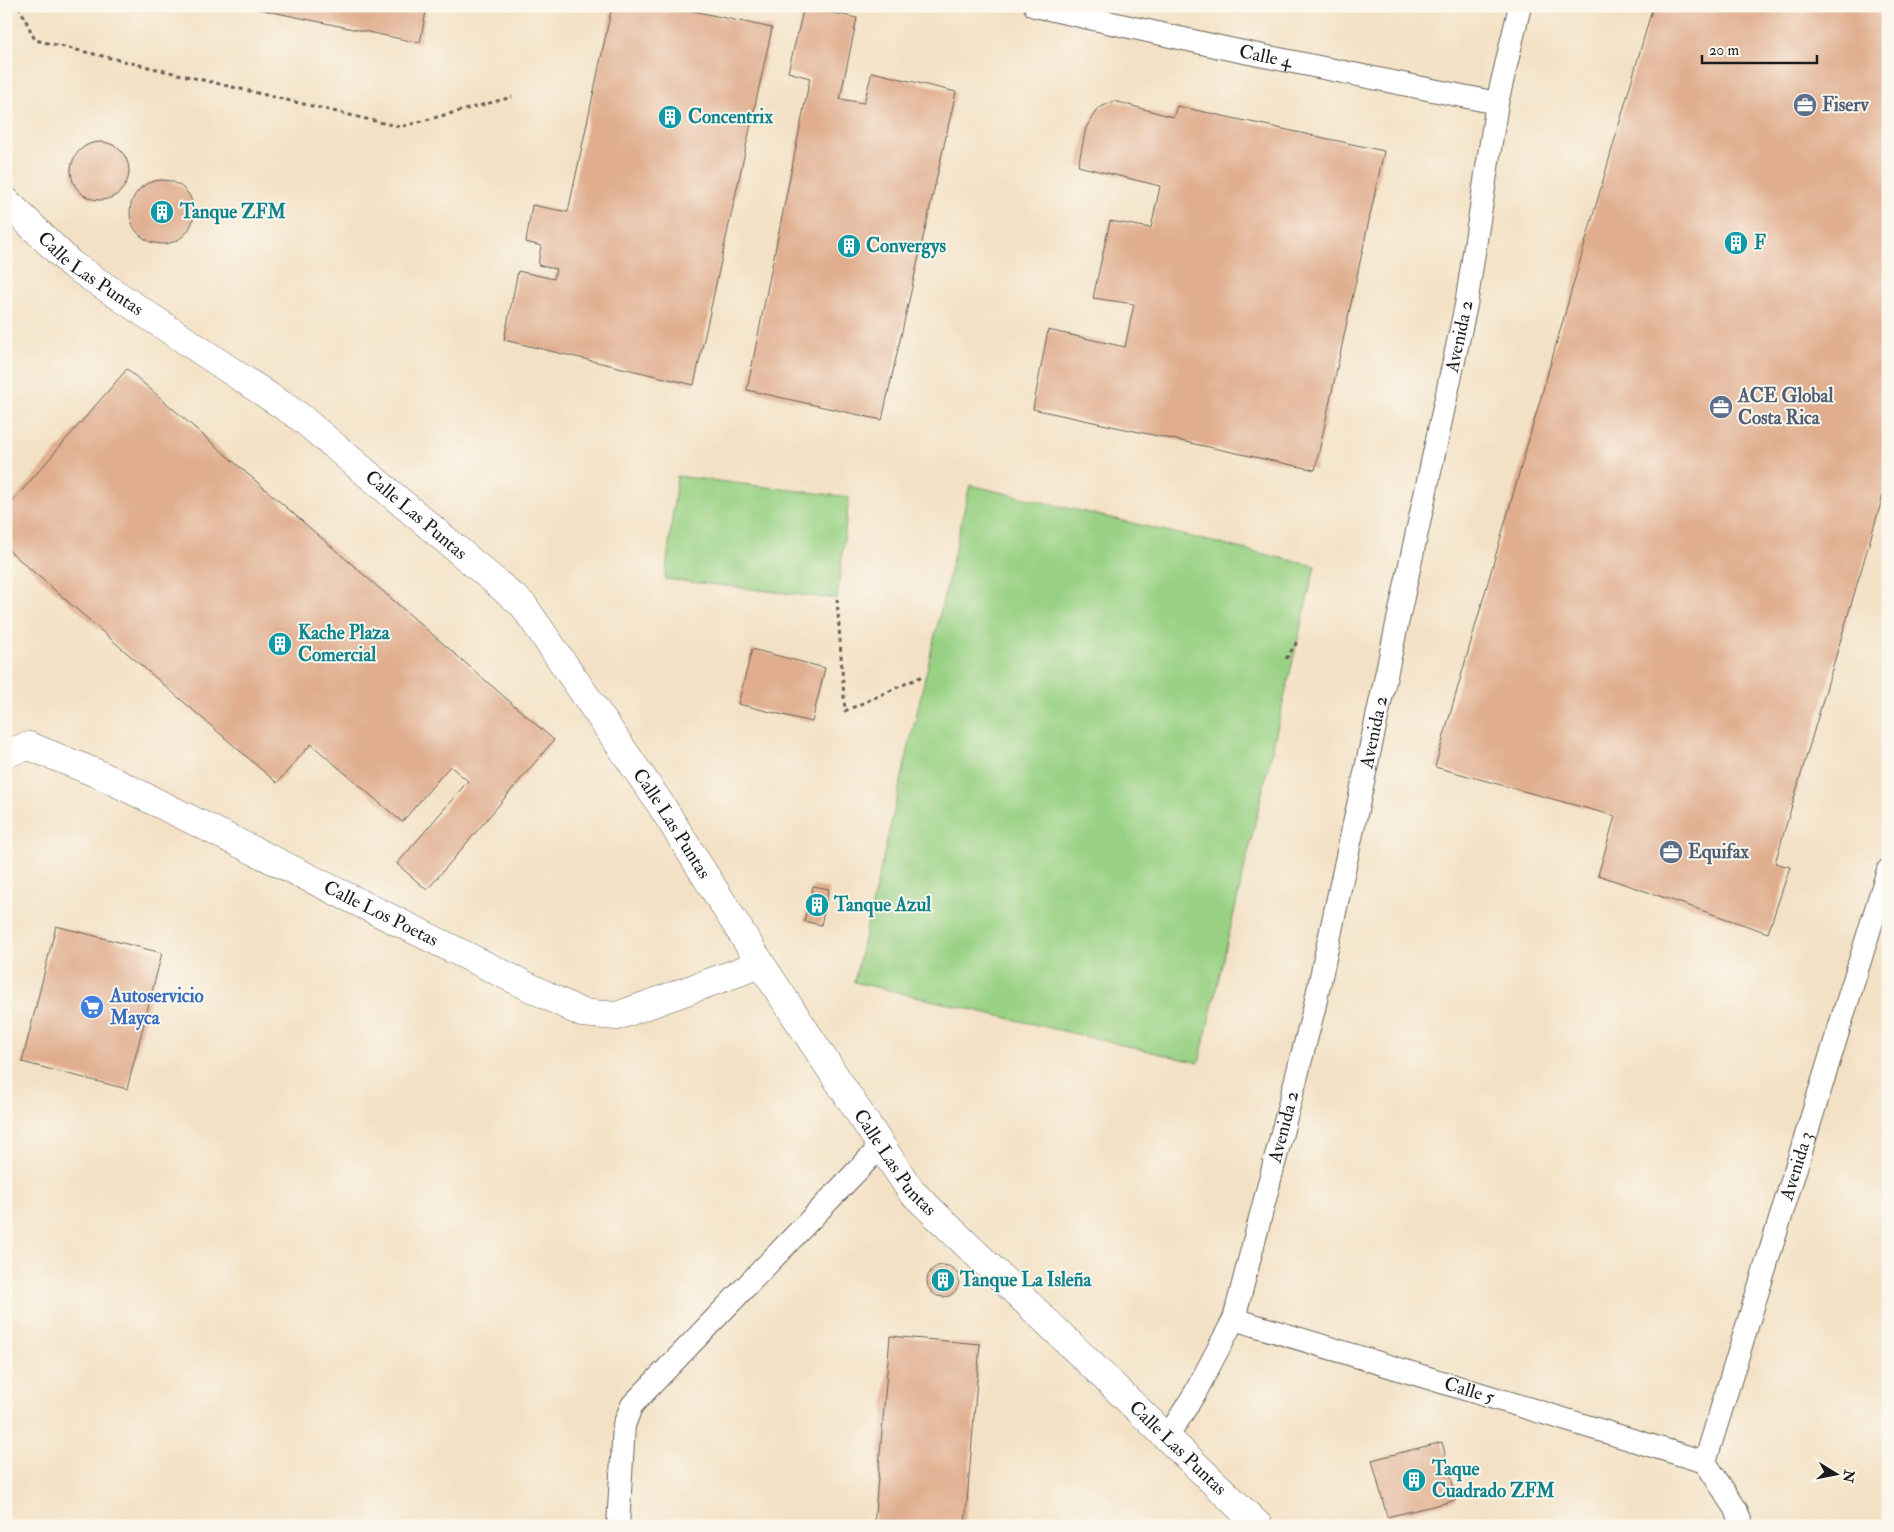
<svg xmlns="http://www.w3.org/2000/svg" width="1894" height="1532" font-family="'IM FELL Double Pica',serif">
  <rect width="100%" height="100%" fill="#fbf7ec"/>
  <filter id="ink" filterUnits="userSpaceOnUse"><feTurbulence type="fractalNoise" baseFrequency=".02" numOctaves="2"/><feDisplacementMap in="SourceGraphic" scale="10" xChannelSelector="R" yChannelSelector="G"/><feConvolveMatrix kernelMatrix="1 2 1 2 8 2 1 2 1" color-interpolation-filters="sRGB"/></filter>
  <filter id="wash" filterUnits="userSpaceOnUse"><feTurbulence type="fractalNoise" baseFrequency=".0096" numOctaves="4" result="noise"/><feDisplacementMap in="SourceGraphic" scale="20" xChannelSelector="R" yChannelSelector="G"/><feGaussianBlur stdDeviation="1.12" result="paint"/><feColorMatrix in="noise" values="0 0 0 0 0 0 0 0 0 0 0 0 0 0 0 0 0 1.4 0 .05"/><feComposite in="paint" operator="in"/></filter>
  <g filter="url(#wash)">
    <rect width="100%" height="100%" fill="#f3e1c5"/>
    <g fill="#99d184" stroke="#5a7650">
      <polygon points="677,476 849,497 837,599 665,579"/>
      <polygon points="970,485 1315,566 1199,1063 854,982"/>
    </g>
    <g id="blocks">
      <g fill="#e0ae8f">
        <polygon points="244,6 427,6 420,43"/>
        <polygon points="612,6 670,6 772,28 694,385 504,340 518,271 554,279 556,269 538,265 541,246 526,242 532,205 568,212"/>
        <polygon points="1653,6 1888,6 1888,479 1775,863 1790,867 1768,933 1598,875 1615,816 1435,767"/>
        <polygon points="804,7 857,18 840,99 864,103 872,72 956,92 882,420 747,390 810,78 788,72"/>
        <polygon points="1114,101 1173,117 1177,106 1384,151 1315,470 1033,409 1048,330 1125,347 1134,304 1093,298 1110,221 1151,228 1160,186 1078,166 1086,128 1097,109"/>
        <circle cx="100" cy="171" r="29"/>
        <circle cx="162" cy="212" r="32"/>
        <polygon points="127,369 554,740 427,890 397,864 468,781 450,766 402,822 311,744 277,783 6,548 6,509"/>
        <polygon points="752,649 825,668 812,722 738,704"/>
        <polygon points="813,886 829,889 821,925 804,921"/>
        <polygon points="56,926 162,953 127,1089 22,1062"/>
        <circle cx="943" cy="1281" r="16"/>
        <polygon points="890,1336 980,1344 965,1526 874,1526"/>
        <polygon points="1442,1442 1457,1500 1387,1517 1372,1460"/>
        <polygon points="1054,1521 1077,1525 1077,1526 1053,1526"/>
      </g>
    </g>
  </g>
  <g filter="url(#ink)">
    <use href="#blocks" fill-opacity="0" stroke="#676157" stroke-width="1"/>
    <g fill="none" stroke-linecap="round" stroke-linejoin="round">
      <g stroke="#676157" stroke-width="24">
        <g id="service">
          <path id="s1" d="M1035,6L1229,49L1497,103"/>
          <path id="s2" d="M1234,1319L1705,1462"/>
          <path id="s3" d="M1167,1438L1195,1393L1234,1319L1314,1009L1466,305L1497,103L1520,6"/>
          <path id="s4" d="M1705,1462L1888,870"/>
          <polyline points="1705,1462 1736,1509 1742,1526"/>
          <polyline points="618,1526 624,1425 632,1405 881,1146"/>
        </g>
      </g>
      <g stroke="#676157" stroke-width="29">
        <g id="minor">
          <path id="s5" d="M6,201L71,264L300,417L523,605L659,802L761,964L911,1191L1259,1526"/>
          <path id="s6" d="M6,753L29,746L101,775L582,1013L617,1016L761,964"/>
        </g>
      </g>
      <g stroke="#676157" stroke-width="3" stroke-dasharray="4 4" stroke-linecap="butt">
        <polyline points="19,6 35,40 400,127 512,97"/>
        <polyline points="837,599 845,711 925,675"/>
        <polyline points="1286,659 1297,642"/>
      </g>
      <use href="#service" stroke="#fff" stroke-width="22"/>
      <use href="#minor" stroke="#fff" stroke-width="28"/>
    </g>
  </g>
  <defs>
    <g id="office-disc" transform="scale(1.25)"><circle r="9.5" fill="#5c6f8a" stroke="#fbf7ec"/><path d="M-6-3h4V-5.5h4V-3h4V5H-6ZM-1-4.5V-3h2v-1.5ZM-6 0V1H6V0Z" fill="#fff"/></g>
    <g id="building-disc" transform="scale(1.25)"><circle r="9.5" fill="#0f9aa8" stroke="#fbf7ec"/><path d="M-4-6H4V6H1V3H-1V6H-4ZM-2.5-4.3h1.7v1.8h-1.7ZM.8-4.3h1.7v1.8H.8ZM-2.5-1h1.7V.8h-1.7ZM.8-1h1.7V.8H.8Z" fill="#fff"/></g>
    <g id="supermarket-disc" transform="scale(1.25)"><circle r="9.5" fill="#3f7fe0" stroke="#fbf7ec"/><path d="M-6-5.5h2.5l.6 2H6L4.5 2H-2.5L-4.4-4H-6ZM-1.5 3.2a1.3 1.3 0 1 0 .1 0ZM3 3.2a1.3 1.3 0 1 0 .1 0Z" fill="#fff"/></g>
  </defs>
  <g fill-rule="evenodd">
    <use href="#office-disc" x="1805" y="105"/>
    <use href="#building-disc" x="670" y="117"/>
    <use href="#building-disc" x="162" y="212"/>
    <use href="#building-disc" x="1736" y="243"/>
    <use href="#building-disc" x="849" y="246"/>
    <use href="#office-disc" x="1721" y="407"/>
    <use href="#building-disc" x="280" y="644"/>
    <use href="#office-disc" x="1671" y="852"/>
    <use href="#building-disc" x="817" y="905"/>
    <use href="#supermarket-disc" x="92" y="1007"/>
    <use href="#building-disc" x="943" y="1280"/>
    <use href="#building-disc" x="1414" y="1480"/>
  </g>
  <g text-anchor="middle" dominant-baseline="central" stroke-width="4" stroke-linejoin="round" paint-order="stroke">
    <g font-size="19" fill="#1c1c1c" stroke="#fbf7ec">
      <text stroke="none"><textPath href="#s1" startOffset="236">Calle 4</textPath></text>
      <text stroke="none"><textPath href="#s5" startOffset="112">Calle Las Puntas</textPath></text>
      <text stroke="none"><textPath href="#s3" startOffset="1145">Avenida 2</textPath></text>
      <text stroke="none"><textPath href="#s5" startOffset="518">Calle Las Puntas</textPath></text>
      <text stroke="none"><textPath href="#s3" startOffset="740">Avenida 2</textPath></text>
      <text stroke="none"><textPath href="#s5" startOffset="922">Calle Las Puntas</textPath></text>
      <text stroke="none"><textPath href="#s6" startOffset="414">Calle Los Poetas</textPath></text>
      <text stroke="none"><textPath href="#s3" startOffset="335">Avenida 2</textPath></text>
      <text stroke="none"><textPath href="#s5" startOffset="1328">Calle Las Puntas</textPath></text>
      <text stroke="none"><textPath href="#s4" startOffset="310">Avenida 3</textPath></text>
      <text stroke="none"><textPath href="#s2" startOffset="246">Calle 5</textPath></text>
      <text stroke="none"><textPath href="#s5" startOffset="1731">Calle Las Puntas</textPath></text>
    </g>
    <g font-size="19" font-weight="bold" fill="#4e5e75" stroke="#fbf7ec" text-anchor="start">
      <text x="1822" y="105">Fiserv</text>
      <text x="1738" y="396">ACE Global<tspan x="1738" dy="22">Costa Rica</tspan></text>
      <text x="1688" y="852">Equifax</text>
    </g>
    <g font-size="19" font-weight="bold" fill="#0d838f" stroke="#fbf7ec" text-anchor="start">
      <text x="688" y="117">Concentrix</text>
      <text x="180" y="212">Tanque ZFM</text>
      <text x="1754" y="243">F</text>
      <text x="866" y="246">Convergys</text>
      <text x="298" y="633">Kache Plaza<tspan x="298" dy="22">Comercial</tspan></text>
      <text x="834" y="905">Tanque Azul</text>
      <text x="960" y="1280">Tanque La Isleña</text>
      <text x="1432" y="1469">Taque<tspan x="1432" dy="22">Cuadrado ZFM</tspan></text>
    </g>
    <g font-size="19" font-weight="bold" fill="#366cbe" stroke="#fbf7ec" text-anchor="start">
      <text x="110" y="996">Autoservicio<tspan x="110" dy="22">Mayca</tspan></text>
    </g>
  </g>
  <rect width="1894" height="1532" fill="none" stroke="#fbf7ec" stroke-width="25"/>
  <g transform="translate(1836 1474) rotate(100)" stroke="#fbf7ec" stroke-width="4" paint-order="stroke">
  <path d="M0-4L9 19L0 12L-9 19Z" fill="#1c1c1c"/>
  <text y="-8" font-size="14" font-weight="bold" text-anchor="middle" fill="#1c1c1c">N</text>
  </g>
  <path d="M1702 55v8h115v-8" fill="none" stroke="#1c1c1c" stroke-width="2.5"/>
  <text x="1709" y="55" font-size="15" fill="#1c1c1c" stroke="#fbf7ec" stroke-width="4" paint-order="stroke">20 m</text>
</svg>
